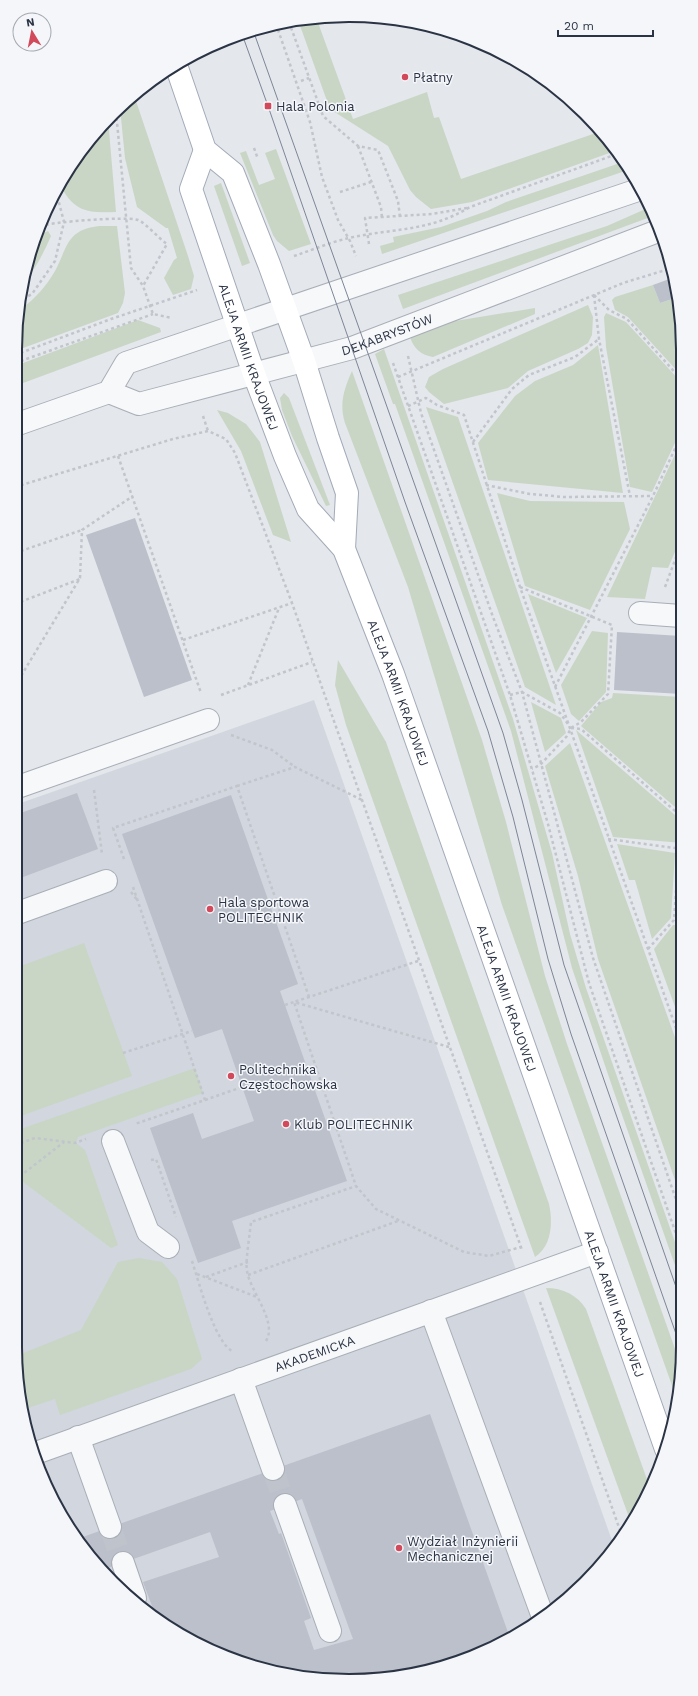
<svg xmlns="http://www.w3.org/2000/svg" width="698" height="1696" font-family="'Work Sans',sans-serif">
  <rect width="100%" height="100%" fill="#e4e7ec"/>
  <polygon fill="#d2d6de" points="314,700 615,1549 569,1598 516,1636 414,1675 305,1678 242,1663 182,1636 98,1567 60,1514 33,1455 15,1347 15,805"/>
  <g fill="#c9d6c5">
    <polygon points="316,17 353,119 427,92 434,118 439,117 461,179 602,131 615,151 472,202 431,209 416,197 410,190 388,146 333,111 327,101 298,20"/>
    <polygon points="134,95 188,256 194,276 191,289 173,295 164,278 174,260 177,258 168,228 166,228 137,207 125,158 120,108"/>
    <path d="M108,119L116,212C86,213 74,212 59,183L98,129Z"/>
    <polygon points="276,149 311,244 289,251 277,241 273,235 240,153 246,151 259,185 275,179 265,153"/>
    <polygon points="623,162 628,170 382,254 380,246 394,242 393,237 441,227 487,211 506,202"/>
    <polygon points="221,183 250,263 242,266 214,186"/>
    <polygon points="650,207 653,216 403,309 398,295 576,236 607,226"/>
    <path d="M99,226H117L125,293L123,303L118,313L15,351L22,308C35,299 47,285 55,271C68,247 66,230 99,226Z"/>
    <path d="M48,231L51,236C44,252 37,266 26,280L33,242L35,237Z"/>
    <polygon points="653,285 660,303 678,297 680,305 680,374 628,317 615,310 612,300 615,297"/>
    <polygon points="588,305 593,317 592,335 588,343 578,349 528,371 508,388 444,404 429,392 425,387 429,377 443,369"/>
    <path d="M535,308V314L433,357C421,355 414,349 410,337L455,321Z"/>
    <polygon points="606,313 626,322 680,381 680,432 652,492 630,487 606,347 604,317"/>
    <polygon points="138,320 160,328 161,332 15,386 15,366"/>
    <polygon points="598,345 623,493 488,480 478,443 515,396 535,381 573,365"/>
    <polygon points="384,349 513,719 552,853 570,934 586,988 683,1265 683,1288 614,1092 572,968 511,731 395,404 393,404 375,354"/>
    <path d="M352,371L482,740L506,822L545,976L567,1044L680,1363L675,1394L502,905L408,587L345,423C339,404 344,389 352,371Z"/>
    <polygon points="284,393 289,398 330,505 326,506 292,436 282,410 280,398"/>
    <polygon points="426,407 458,417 556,705 525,687"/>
    <polygon points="217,410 228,413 246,424 260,442 291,542 273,535 241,451"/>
    <polygon points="680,444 681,538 668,568 652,567 645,599 607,597"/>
    <polygon points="497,493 530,501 624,502 630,529 590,610 525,586"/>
    <polygon points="528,594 587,618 556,673"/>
    <polygon points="592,631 608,633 606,692 579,721 571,714 561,685"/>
    <path d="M338,660L386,742L549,1204C553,1222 552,1246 535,1257L346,725L335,685Z"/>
    <polygon points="613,693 681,697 682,813 581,726 601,702 612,698"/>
    <polygon points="531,702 561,718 566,733 545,752"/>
    <polygon points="576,730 682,821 682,843 613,837"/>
    <polygon points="570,743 682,1057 683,1203 598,959 578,876 545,766"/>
    <polygon points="617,844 675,853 671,918 652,939 635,880 629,880"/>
    <polygon points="682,922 682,1026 654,949 673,925 679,925"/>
    <polygon points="84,943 132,1076 15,1118 15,968"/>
    <polygon points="195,1068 203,1093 78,1137 76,1143 85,1150 118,1245 111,1248 15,1176 15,1131"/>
    <polygon points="139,1258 162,1262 177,1279 202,1359 191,1369 60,1415 55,1399 25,1409 16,1356 81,1330 118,1262"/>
    <path d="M546,1288C563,1288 577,1295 586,1309L649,1485L630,1520Z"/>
  </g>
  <g fill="#bbc0ca" fill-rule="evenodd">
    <polygon points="672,278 678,297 660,303 653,285"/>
    <polygon points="135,518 192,680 144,697 86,535"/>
    <polygon points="617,632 681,636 681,694 614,690"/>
    <polygon points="77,793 98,849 15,880 15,815"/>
    <polygon points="231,795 298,984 280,991 347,1181 232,1221 241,1248 198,1263 150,1128 193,1113 202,1139 254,1121 222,1029 195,1038 122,834"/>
    <path d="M430,1414L510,1638L414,1675L305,1678L242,1663L182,1636L155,1614L143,1582L219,1557L210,1532L105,1569L106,1574L98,1567L77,1539ZM302,1499L353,1639L314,1650L304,1621L311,1618L281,1533L279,1534L270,1511Z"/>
  </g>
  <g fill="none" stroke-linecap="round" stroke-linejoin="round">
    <g stroke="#bfc3cb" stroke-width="22" stroke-dasharray="22 11" stroke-linecap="butt">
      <polyline points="273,1469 285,1505"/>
      <polyline points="110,1527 123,1563"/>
    </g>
    <g stroke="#a9aeb7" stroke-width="24">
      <g id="minor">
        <path id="s1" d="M109,392L139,404L352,348L658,231"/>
        <polyline points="15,425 109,392 126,363 641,189"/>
        <polyline points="640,613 681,616"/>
        <polyline points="15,788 208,720"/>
        <polyline points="15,914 106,881"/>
        <polyline points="113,1141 148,1232 168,1247"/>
        <polyline points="431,1311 543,1617"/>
        <polyline points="241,1379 273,1469"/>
        <polyline points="78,1437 110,1527"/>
        <path id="s2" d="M33,1454L597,1252"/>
        <polyline points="285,1505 330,1631"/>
        <polyline points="123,1563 135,1598"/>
      </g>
    </g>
    <g stroke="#a3abb8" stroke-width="24">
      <g id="major">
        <polyline points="176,65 205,150 233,173 269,264 304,361 328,438 347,493 344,549"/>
        <path id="s3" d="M205,150L191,189L254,374L285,456L308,509L344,549L393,674L666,1449"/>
      </g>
    </g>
    <g stroke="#c2c5cb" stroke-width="2.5" stroke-dasharray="3 3" stroke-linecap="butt">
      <polyline points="289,22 323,116 358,146 378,150 398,201 400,217"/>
      <polyline points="276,24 310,122 322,177 338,220 350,241 356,256"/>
      <polyline points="301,81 309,78"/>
      <polyline points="116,112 131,268 143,286 153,314 172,318"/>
      <polyline points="358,146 381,207 382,218"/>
      <polyline points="254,148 258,159"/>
      <polyline points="340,192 371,182"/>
      <path d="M40,226C52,222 127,216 138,220C147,224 158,238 167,244L143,286"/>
      <polyline points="369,244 365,218 432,214 467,208"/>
      <path d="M294,256C312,250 331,242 349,238C393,228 429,232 470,207L617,154"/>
      <polyline points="594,295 599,339 630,496"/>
      <polyline points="594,295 609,310 627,319 680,378"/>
      <polyline points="23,299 32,294 55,261 64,222 56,191"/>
      <polyline points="15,355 111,319 197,290"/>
      <polyline points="408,356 421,413 493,617 522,692 593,958 683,1220"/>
      <polyline points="15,363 153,314"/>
      <polyline points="393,363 510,695 548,824 589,983 683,1254"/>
      <polyline points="398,377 623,283 669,269"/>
      <polyline points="408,406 426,398 437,405 464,415 520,587 682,1045"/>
      <polyline points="203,416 208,431"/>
      <polyline points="473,442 512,389 529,375 575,357 599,339"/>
      <polyline points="118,456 201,693"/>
      <polyline points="486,485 530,494 564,497 653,496"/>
      <polyline points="15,487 173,439 208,431 226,439 235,453 292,603 522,1250"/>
      <polyline points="15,553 82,530"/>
      <polyline points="520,587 612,625 608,694 581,722 571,728 567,736 540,765 532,769"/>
      <polyline points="665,587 681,544"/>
      <polyline points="15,604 80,579"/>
      <polyline points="183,640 292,603"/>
      <polyline points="248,685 279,608"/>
      <polyline points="15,686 80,578 82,530 133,496"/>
      <polyline points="555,687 653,496 680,438"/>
      <polyline points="221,695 312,662"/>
      <polyline points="510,695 522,692 560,713 568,724"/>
      <polyline points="571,728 581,729 682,817"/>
      <polyline points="231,735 272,750 295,767"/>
      <polyline points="15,737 22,757"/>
      <polyline points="237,786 295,767 362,800"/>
      <polyline points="94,790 102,854"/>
      <polyline points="608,839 682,849"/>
      <polyline points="124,859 113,828 237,786 309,997"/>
      <polyline points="133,887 205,1100 135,1124"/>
      <polyline points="131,892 138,901"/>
      <polyline points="648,949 674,920 679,849"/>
      <polyline points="418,961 294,1002 356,1186 376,1209 464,1252 489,1256 521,1247"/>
      <polyline points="285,1005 294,1002 449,1047"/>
      <polyline points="123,1053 192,1031"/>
      <polyline points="205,1100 242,1087"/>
      <polyline points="15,1145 35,1138 75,1143 86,1139"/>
      <polyline points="151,1160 156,1159 176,1217"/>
      <polyline points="15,1180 64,1142"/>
      <path d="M192,1261C199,1282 215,1345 234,1352"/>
      <polyline points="197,1274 257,1297"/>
      <polyline points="248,1275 398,1221"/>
      <polyline points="206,1277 248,1262"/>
      <polyline points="540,1302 622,1536"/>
      <path d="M266,1341C278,1322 250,1291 247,1271C245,1263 250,1233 251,1222L356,1186"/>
    </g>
    <use href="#minor" stroke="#f7f8fa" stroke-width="22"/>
    <use href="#major" stroke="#fff" stroke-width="22"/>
    <g stroke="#7d8696" stroke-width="1">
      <polyline points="253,30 503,733 522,800 564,965 683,1307"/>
      <polyline points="242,34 268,106 405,502 488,731 513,817 548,959 571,1034 682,1351"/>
    </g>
  </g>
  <g fill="#d1495b" stroke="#f4f6f9" stroke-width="1.5">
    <circle cx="405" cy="77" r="4"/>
    <rect x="264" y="102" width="8" height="8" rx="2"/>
    <circle cx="210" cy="909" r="4"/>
    <circle cx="231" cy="1076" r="4"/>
    <circle cx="286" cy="1124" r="4"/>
    <circle cx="399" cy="1548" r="4"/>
  </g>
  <g text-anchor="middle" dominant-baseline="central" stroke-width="3" stroke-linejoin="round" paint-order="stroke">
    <g font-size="13" fill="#2b3445" stroke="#f4f6f9" text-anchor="start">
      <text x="413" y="77">Płatny</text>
      <text x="276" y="106">Hala Polonia</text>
      <text x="218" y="902">Hala sportowa<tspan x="218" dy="15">POLITECHNIK</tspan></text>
      <text x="239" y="1069">Politechnika<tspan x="239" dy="15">Częstochowska</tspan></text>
      <text x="294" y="1124">Klub POLITECHNIK</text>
      <text x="407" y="1541">Wydział Inżynierii<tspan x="407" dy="15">Mechanicznej</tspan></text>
    </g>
    <g font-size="13" fill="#2b3445" stroke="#f4f6f9">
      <text stroke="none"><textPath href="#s1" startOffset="290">DEKABRYSTÓW</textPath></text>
      <text stroke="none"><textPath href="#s3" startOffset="219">ALEJA ARMII KRAJOWEJ</textPath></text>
      <text stroke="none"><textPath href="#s3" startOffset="590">ALEJA ARMII KRAJOWEJ</textPath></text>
      <text stroke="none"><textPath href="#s3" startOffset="914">ALEJA ARMII KRAJOWEJ</textPath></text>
      <text stroke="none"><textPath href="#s3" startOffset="1238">ALEJA ARMII KRAJOWEJ</textPath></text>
      <text stroke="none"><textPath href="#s2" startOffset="299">AKADEMICKA</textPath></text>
    </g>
  </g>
  <path d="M0 0H698V1696H0ZM349 22H349A327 327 0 0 1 676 349V1347A327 327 0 0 1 349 1674H349A327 327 0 0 1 22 1347V349A327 327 0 0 1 349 22Z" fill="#f4f6f9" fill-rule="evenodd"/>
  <path fill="none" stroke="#2b3445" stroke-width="2" d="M349 22H349A327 327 0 0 1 676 349V1347A327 327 0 0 1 349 1674H349A327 327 0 0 1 22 1347V349A327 327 0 0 1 349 22Z"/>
  <g transform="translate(32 32) rotate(350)"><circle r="19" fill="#f4f6f9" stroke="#a4a8b1"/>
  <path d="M0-3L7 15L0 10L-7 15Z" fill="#d1495b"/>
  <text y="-6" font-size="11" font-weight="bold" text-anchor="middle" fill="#2b3445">N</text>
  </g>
  <path d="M558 30v6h95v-6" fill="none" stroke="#2b3445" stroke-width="2"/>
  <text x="564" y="30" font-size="12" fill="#2b3445" stroke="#f4f6f9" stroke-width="3" paint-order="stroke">20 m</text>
</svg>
